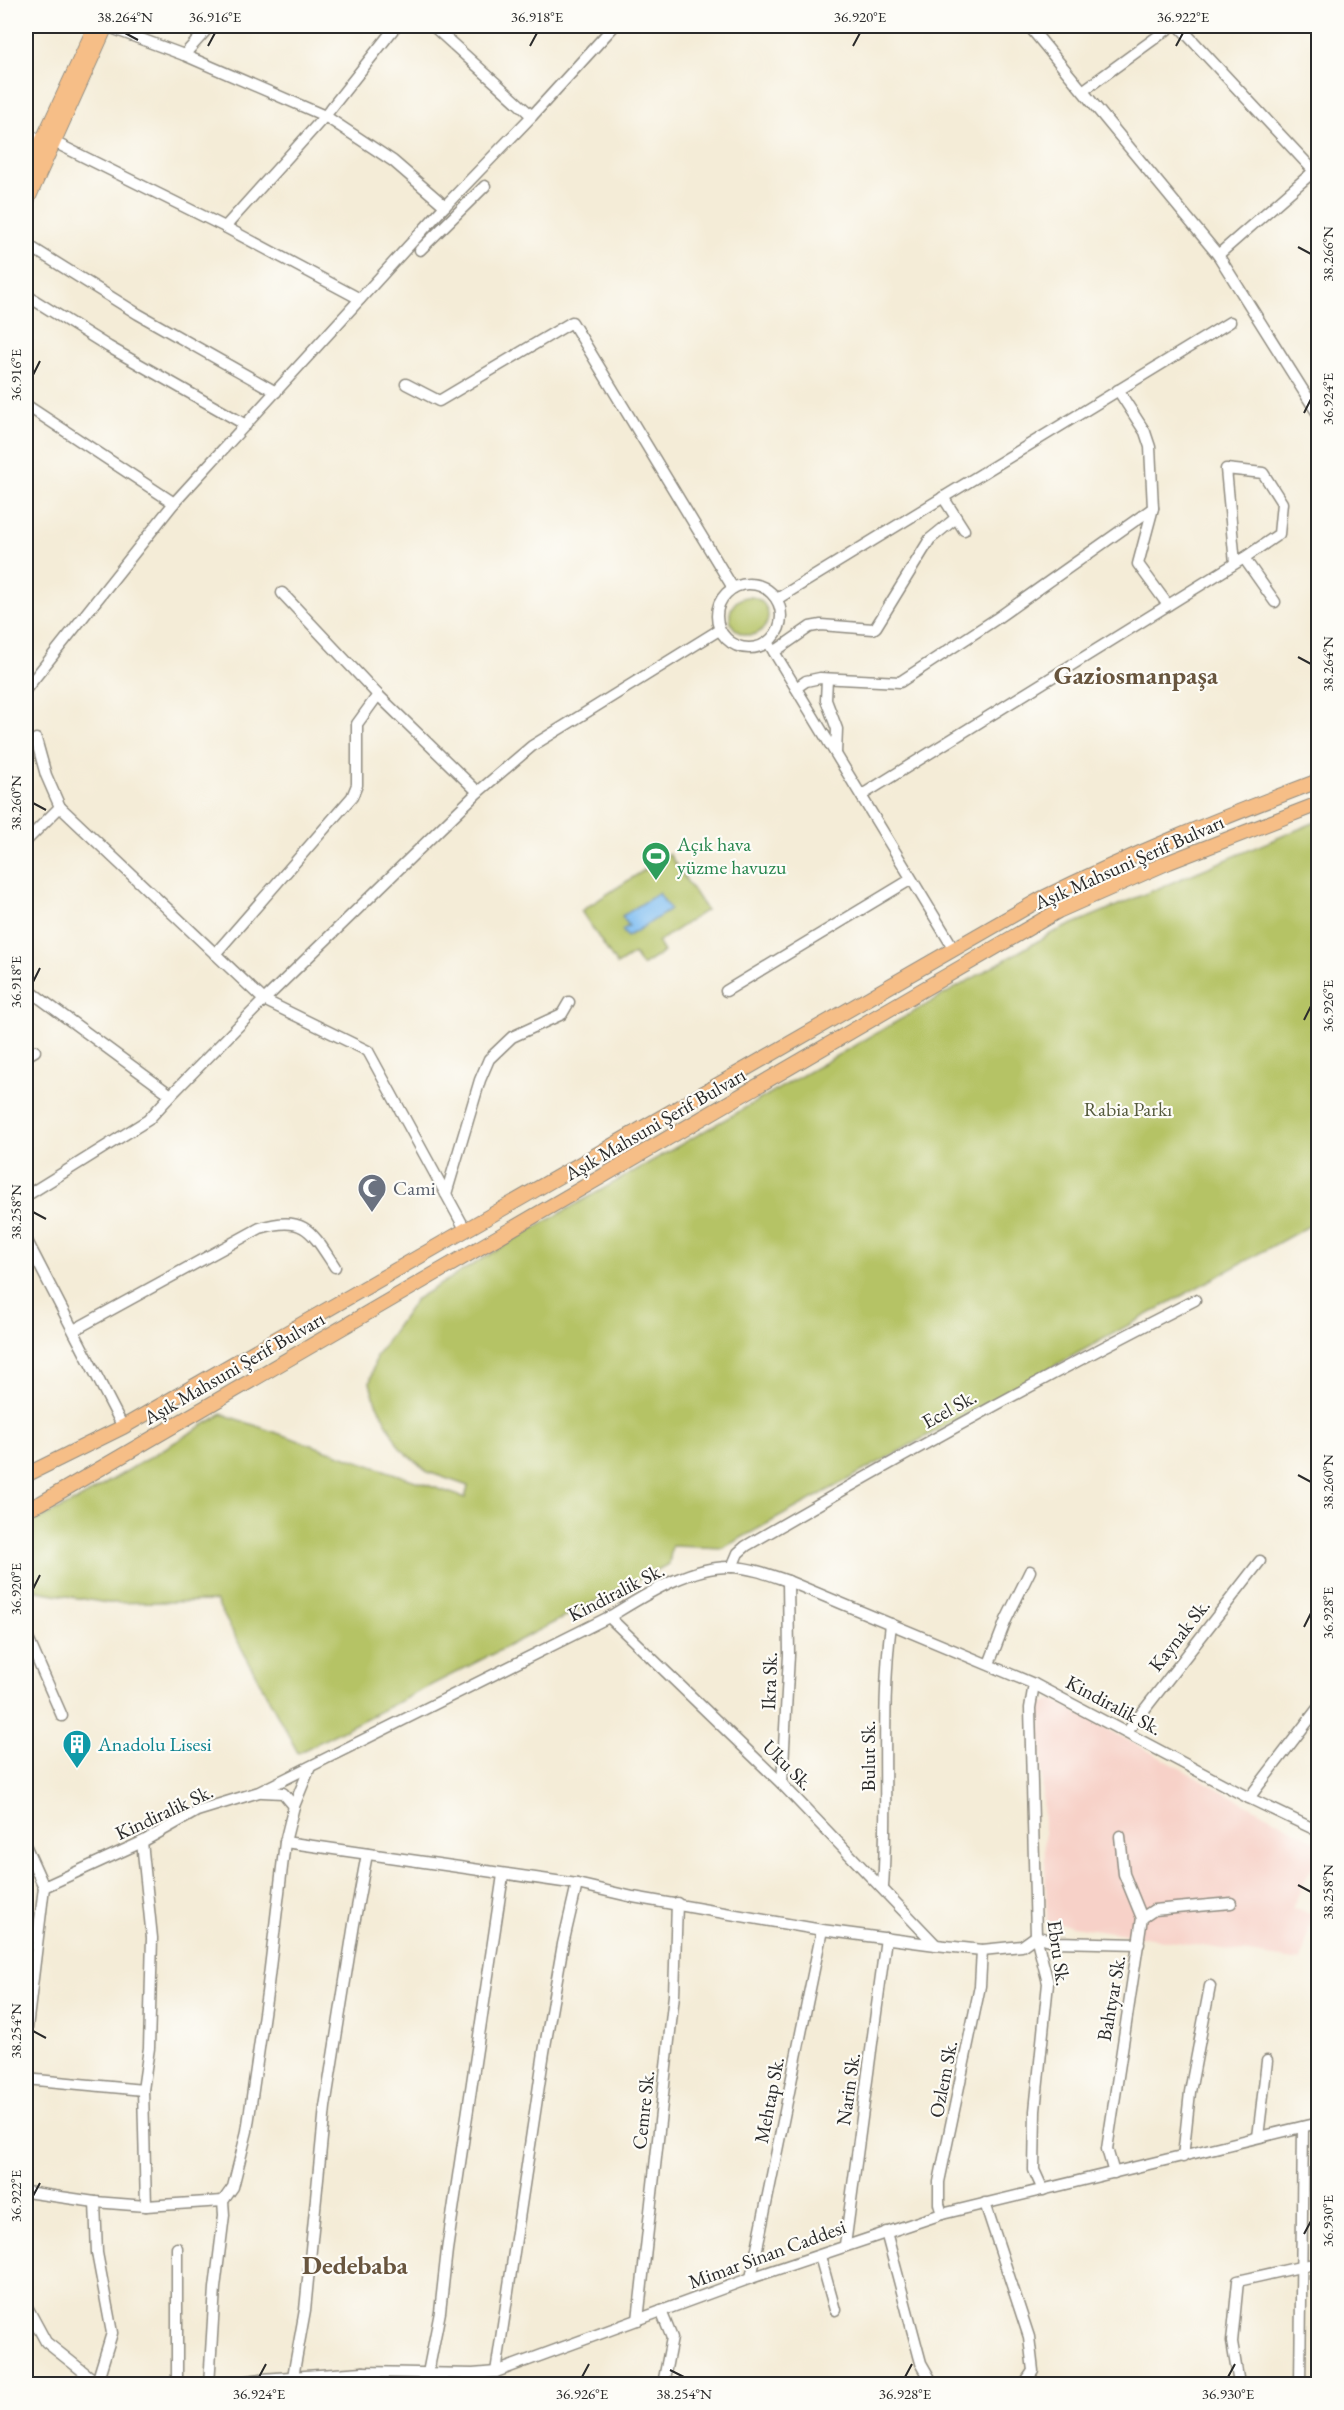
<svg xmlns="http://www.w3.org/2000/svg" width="1344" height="2410" font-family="'EB Garamond',serif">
  <rect width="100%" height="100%" fill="#fdfcf7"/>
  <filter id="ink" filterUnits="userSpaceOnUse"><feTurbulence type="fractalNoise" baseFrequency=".0167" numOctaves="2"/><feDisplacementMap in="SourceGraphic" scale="12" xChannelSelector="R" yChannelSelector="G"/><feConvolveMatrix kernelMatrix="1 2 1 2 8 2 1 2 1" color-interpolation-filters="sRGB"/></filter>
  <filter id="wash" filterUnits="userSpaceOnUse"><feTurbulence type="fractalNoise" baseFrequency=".008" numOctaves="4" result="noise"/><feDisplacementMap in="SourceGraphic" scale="24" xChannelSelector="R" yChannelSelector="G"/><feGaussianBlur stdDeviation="1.35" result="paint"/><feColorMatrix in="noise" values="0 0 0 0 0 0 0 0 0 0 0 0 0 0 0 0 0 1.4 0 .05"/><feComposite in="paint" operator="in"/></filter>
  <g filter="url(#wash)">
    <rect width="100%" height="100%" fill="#f4ecd7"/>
    <polygon fill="#f7d1c8" points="1052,1699 1318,1843 1318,1854 1292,1908 1313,1915 1301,1961 1047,1922 1040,1705"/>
    <g fill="#b5c365" stroke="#707748" stroke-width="1.5">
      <circle cx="749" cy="616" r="19"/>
      <polygon points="1318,821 1318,1221 723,1548 672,1546 669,1564 298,1753 216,1601 107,1603 26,1589 26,1525 80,1499 222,1414 465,1498 468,1486 428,1472 400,1448 376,1403 370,1383 376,1356 416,1299 515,1239 1052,933"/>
      <polygon points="669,854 706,910 658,942 664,952 642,966 634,954 617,965 581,911"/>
    </g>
    <polygon fill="#7dbcf1" stroke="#54748e" stroke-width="1.5" points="659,893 670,910 627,937 622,930 629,926 622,916"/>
  </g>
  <g filter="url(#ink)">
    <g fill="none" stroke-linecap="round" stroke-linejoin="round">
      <g stroke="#908c81" stroke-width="13">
        <g id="minor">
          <polyline points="106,26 184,55 325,116 393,161 445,206"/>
          <polyline points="433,26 532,116"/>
          <polyline points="1029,26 1218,255 1318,414"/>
          <polyline points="1179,26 1314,171 1218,255"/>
          <polyline points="184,55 210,26"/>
          <polyline points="1084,90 1172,26"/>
          <polyline points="26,133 42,142 54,142 225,227 360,299"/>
          <polyline points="225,227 325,116 396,26"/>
          <polyline points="26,244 138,314 276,392"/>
          <polyline points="420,250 485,186"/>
          <polyline points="26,295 109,347 246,425"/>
          <polyline points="406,384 439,401 572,322 733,588"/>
          <polyline points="1118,390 1145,432 1150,447 1153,508 1138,564 1168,605"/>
          <polyline points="26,405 174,503"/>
          <polyline points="943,497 964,530"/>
          <polyline points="1244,558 1275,602"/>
          <circle cx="749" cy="616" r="32"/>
          <polyline points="282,593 378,695 478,792"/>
          <polyline points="777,599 1230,322"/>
          <polyline points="768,642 954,949"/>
          <polyline points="774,652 810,627 821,625 873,629 876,627 930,539 956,518"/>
          <polyline points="827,679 826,700 837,729 836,753"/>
          <polyline points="796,688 806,681 820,678 900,682 996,619 1153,508"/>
          <polyline points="26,689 174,503 445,206 532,116 614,26"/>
          <polyline points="862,795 1244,558 1279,534 1282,503 1263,473 1226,469 1235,563"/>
          <polyline points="60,807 264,1000 368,1051 465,1229"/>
          <polyline points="26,841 60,807 46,775 36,739"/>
          <polyline points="215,954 352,797 357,785 357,724 378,695"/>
          <polyline points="26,988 171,1095 148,1120 26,1196"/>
          <polyline points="726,991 910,880"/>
          <polyline points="26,1056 35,1051"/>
          <polyline points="171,1095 264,1000 478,792 532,746 719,630"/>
          <polyline points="446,1194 480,1080 489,1059 512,1037 562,1014 569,1002"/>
          <polyline points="26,1239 123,1427"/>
          <path d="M74,1330L260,1228C305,1214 312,1232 335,1267"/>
          <path d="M732,1567L738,1553L746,1546C894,1460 1043,1377 1195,1300"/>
          <polyline points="609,1617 782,1784 936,1945"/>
          <polyline points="26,1634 62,1716"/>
          <polyline points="989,1664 1006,1620 1030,1571"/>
          <polyline points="1034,1684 1030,1708 1036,1936 1048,1983 1035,2111 1034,2170 1043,2190"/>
          <polyline points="1127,1732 1260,1561"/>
          <polyline points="782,1784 789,1655 788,1581"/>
          <polyline points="262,1792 283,1793 294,1806"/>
          <polyline points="1249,1798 1318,1708"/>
          <polyline points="1120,1836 1124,1874 1142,1918"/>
          <polyline points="142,1842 152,1938 149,2048 143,2090 146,2206"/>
          <polyline points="285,1842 577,1884 633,1897 822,1930 936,1945 982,1950 1022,1946 1036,1936 1057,1942 1139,1944"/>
          <path d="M26,1847L44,1887L142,1842L197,1811L259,1792L609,1617C644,1596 690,1565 733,1567C752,1568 770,1575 788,1581L1034,1684L1249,1798L1318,1831"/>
          <path d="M883,1887C889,1800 880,1711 891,1624"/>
          <polyline points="26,2036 44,1887"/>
          <polyline points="26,2079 143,2090"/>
          <polyline points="1258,2137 1267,2061"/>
          <polyline points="1183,2157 1190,2092 1210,1986"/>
          <polyline points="1114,2173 1107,2149 1142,1918 1154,1910 1231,1903"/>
          <polyline points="26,2192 95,2202 146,2206 223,2201"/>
          <polyline points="95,2202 97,2253 112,2333 97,2382"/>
          <polyline points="985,2203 1029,2337 1033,2371 1024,2384"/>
          <polyline points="942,2214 939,2204 939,2182 980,1986 982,1950"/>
          <polyline points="886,2232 921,2363 933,2384"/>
          <polyline points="845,2245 886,1938"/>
          <polyline points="177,2248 177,2384"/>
          <polyline points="820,2256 835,2310"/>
          <polyline points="751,2278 822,1930"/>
          <polyline points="26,2305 46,2342 99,2384"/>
          <polyline points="661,2311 672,2338 663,2384"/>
          <polyline points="638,2320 674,1995 677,1903"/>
          <polyline points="496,2372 544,2052 563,1944 577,1884"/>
          <polyline points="428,2373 440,2312 447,2250 503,1875"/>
          <polyline points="292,2382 305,2310 325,2107 354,1924 367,1854"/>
          <polyline points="209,2384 215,2288 224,2215 223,2201 233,2187 247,2131 267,1993 285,1842 294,1806 310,1767"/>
          <polyline points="226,2384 262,2379 363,2372 473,2374 496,2372 751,2278 942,2214 1318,2123"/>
          <polyline points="359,2384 363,2372"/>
          <polyline points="1239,2384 1232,2342 1238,2281 1318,2263"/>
          <polyline points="1300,2384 1303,2127"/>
        </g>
      </g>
      <g stroke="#908c81" stroke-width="16">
        <g id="major">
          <polyline points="26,176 95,27"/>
          <polyline points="26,203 106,26"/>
          <path d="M26,1475L123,1427L1041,899C1131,854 1224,817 1318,781"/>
          <polyline points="26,1509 41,1503 1058,911 1169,862 1318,804"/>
        </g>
      </g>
      <use href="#minor" stroke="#fff" stroke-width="10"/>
      <use href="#major" stroke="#f6be87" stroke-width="14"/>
    </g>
  </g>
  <path fill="none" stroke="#2b2b2b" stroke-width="2" d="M125,33L138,40M208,46L215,33M530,46L537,33M853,46L860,33M1176,46L1183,33M1298,247L1311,254M33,375L40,361M1304,413L1311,399M1298,657L1311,664M33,803L46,810M33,982L40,968M1304,1020L1311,1006M33,1212L46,1219M1298,1475L1311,1482M33,1589L40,1575M1304,1627L1311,1613M1298,1885L1311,1892M33,2031L46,2038M33,2196L40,2183M1304,2234L1311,2221M670,2370L684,2377M259,2377L266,2364M582,2377L589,2364M905,2377L912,2364M1228,2377L1235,2364"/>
  <defs>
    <g id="stadium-pin" transform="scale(1.5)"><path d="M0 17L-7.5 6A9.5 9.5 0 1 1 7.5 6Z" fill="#2e9e5b" stroke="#fdfcf7"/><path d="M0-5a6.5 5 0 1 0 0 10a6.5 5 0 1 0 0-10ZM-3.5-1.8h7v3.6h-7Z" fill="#fff"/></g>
    <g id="mosque-pin" transform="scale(1.5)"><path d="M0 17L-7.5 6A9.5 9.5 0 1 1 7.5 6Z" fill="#6b7280" stroke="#fdfcf7"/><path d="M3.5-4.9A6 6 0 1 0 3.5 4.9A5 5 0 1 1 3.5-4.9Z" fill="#fff"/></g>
    <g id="building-pin" transform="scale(1.5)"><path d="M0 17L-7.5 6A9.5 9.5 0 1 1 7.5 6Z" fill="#0f9aa8" stroke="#fdfcf7"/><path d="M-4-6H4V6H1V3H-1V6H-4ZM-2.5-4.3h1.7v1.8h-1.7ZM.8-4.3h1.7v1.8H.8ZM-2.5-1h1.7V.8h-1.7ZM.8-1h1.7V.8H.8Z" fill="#fff"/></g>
  </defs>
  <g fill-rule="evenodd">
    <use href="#stadium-pin" x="656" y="856"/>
    <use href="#mosque-pin" x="372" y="1188"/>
    <use href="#building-pin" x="77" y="1744"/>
  </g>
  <g text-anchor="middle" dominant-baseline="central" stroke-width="4.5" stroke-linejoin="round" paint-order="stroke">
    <g font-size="20" fill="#27864d" stroke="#fdfcf7" text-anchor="start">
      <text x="677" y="844">Açık hava<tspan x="677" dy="23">yüzme havuzu</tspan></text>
    </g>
    <g font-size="20" fill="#2b2b2b" stroke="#fdfcf7">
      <text transform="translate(1129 862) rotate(-24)">Aşık Mahsuni Şerif Bulvarı</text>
      <text transform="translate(655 1124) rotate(-30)">Aşık Mahsuni Şerif Bulvarı</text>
      <text transform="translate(234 1368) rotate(-30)">Aşık Mahsuni Şerif Bulvarı</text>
      <text transform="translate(949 1409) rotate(-29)">Ecel Sk.</text>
      <text transform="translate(616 1592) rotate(-27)">Kindiralik Sk.</text>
      <text transform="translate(1179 1635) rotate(-52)">Kaynak Sk.</text>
      <text transform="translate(769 1681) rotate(-88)">Ikra Sk.</text>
      <text transform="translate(1114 1705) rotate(28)">Kindiralik Sk.</text>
      <text transform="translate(868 1756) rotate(-90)">Bulut Sk.</text>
      <text transform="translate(788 1765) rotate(45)">Uku Sk.</text>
      <text transform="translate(164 1812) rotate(-25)">Kindiralik Sk.</text>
      <text transform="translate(1059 1953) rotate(82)">Ebru Sk.</text>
      <text transform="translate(1111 1998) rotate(-80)">Bahtyar Sk.</text>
      <text transform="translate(943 2079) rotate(-79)">Ozlem Sk.</text>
      <text transform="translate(848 2089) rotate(-82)">Narin Sk.</text>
      <text transform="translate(769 2100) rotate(-79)">Mehtap Sk.</text>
      <text transform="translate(643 2110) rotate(-84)">Cemre Sk.</text>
      <text transform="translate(767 2254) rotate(-20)">Mimar Sinan Caddesi</text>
    </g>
    <g font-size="20" fill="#54593c" stroke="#fdfcf7">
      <text x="1128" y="1109">Rabia Parkı</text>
    </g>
    <g font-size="20" fill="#5b616d" stroke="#fdfcf7" text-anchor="start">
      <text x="393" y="1188">Cami</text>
    </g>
    <g font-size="20" fill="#0d838f" stroke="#fdfcf7" text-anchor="start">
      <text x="98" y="1744">Anadolu Lisesi</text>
    </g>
    <g font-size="26" font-weight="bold" fill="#68553e" stroke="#fdfcf7">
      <text x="1136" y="675">Gaziosmanpaşa</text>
      <text x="355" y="2265">Dedebaba</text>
    </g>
  </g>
  <rect width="1344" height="2410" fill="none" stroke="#fdfcf7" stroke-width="66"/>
  <rect x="33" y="33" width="1278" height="2344" fill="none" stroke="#2b2b2b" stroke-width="2"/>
  <g font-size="15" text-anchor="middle" fill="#2b2b2b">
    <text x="125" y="22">38.264°N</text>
    <text x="215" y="22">36.916°E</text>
    <text x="537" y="22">36.918°E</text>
    <text x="860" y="22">36.920°E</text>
    <text x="1183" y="22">36.922°E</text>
    <text transform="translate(1328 254) rotate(-90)" y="5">38.266°N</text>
    <text transform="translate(16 375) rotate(-90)" y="5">36.916°E</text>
    <text transform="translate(1328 399) rotate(-90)" y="5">36.924°E</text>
    <text transform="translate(1328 664) rotate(-90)" y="5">38.264°N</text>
    <text transform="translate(16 803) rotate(-90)" y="5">38.260°N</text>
    <text transform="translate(16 982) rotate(-90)" y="5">36.918°E</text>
    <text transform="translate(1328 1006) rotate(-90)" y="5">36.926°E</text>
    <text transform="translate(16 1212) rotate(-90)" y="5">38.258°N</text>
    <text transform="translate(1328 1482) rotate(-90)" y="5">38.260°N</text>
    <text transform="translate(16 1589) rotate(-90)" y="5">36.920°E</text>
    <text transform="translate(1328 1613) rotate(-90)" y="5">36.928°E</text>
    <text transform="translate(1328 1892) rotate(-90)" y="5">38.258°N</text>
    <text transform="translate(16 2031) rotate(-90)" y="5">38.254°N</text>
    <text transform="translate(16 2196) rotate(-90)" y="5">36.922°E</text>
    <text transform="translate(1328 2221) rotate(-90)" y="5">36.930°E</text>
    <text x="259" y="2399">36.924°E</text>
    <text x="582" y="2399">36.926°E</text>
    <text x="684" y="2399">38.254°N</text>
    <text x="905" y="2399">36.928°E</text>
    <text x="1228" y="2399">36.930°E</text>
  </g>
</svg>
